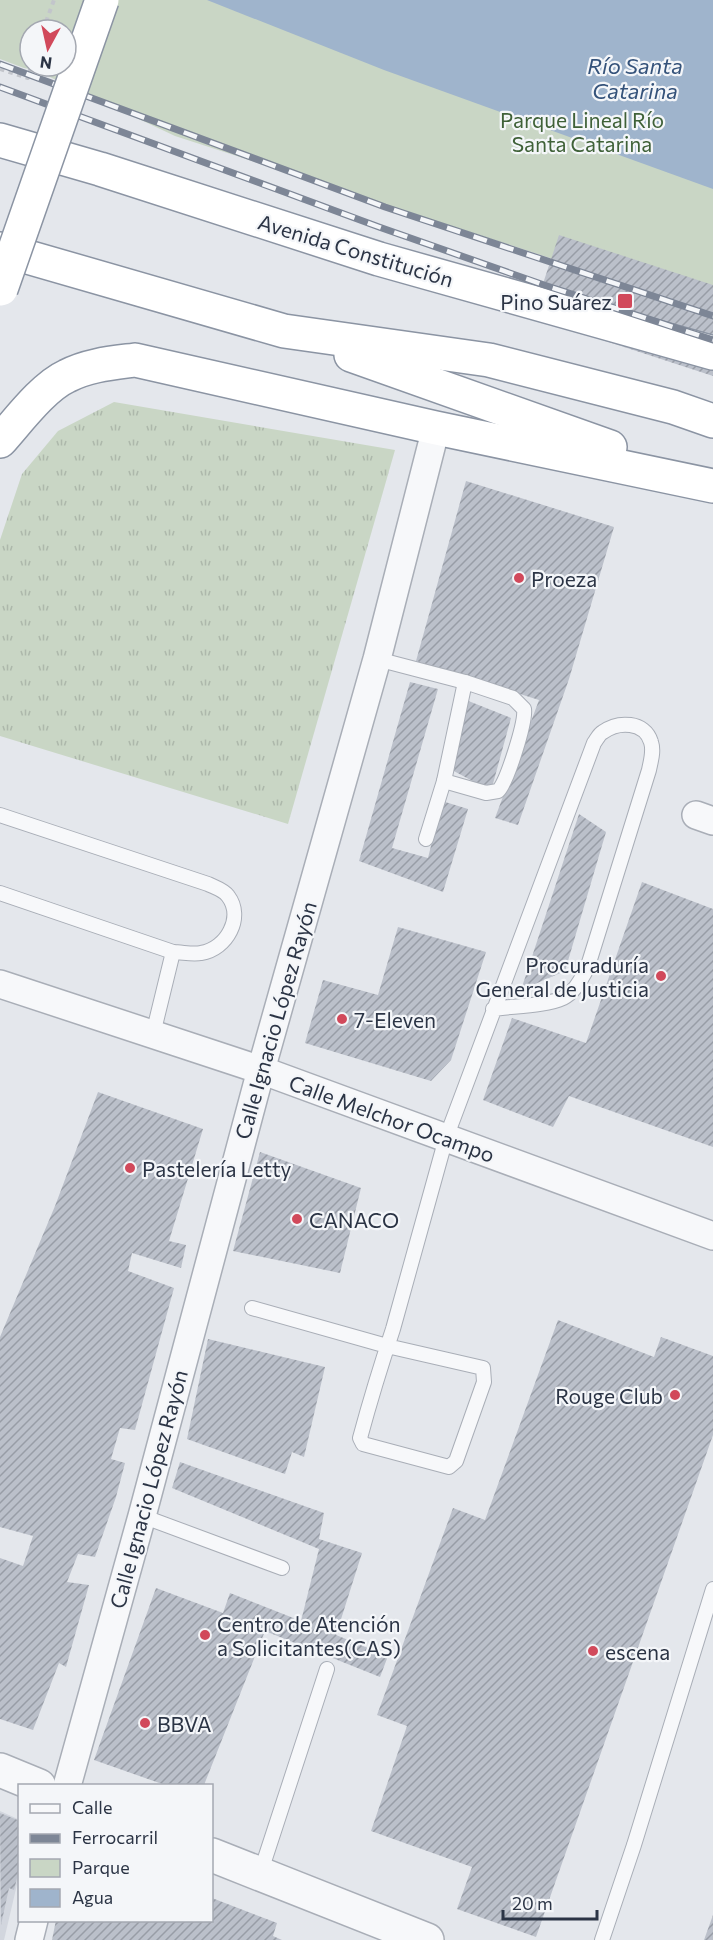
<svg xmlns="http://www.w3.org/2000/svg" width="713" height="1940" font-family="Commissioner,sans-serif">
  <defs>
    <pattern id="grass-tufts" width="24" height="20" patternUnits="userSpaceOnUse" patternTransform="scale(1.5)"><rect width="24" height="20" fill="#c9d6c5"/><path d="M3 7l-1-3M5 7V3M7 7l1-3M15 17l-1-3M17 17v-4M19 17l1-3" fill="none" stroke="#adb8ab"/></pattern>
    <pattern id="building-hatch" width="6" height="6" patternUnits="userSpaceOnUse" patternTransform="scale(1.5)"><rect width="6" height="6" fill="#bbc0ca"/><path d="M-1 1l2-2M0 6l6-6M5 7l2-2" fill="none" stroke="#989da6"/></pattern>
  </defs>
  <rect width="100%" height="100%" fill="#e4e7ec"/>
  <polygon fill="#d2d6de" points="0,1811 20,1820 19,1876 4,1940 0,1940"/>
  <polygon fill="url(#grass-tufts)" points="114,402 395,450 288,824 0,736 0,540 22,474 58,431"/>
  <path fill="#c9d6c5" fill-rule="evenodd" d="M0,0H713V311L175,136L35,70L24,68L0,59ZM30,30H66V66H30Z"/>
  <polygon fill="#9fb4cc" points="207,0 713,0 713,189 384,70"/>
  <g fill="url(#building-hatch)">
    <polygon points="559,235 713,285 713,376 532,317"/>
    <polygon points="466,481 614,527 569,679 518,825 495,818 539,700 416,661"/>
    <polygon points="410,682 438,689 392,848 428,858 442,801 468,809 443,892 359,861"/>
    <polygon points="466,700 511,718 491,791 452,770"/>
    <polygon points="579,814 606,832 565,971 521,990"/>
    <polygon points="642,882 713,909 713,1147 569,1096 553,1127 483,1100 512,1018 586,1043"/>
    <polygon points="398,927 486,952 451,1060 431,1081 305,1043 323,980 378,995"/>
    <polygon points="98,1092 203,1129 169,1241 186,1245 181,1268 132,1253 128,1271 174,1288 135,1430 120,1428 111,1459 125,1463 116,1497 95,1557 78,1554 67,1582 89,1585 66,1667 59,1663 33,1730 0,1719 0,1558 23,1566 33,1536 0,1527 0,1337 55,1206"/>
    <polygon points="260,1152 361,1188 340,1273 233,1251"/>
    <polygon points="558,1320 654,1357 661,1337 713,1356 713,1435 536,1937 457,1909 472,1867 371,1831 407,1726 377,1715 453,1508 485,1520"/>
    <polygon points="208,1339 325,1367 304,1457 292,1452 285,1474 187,1439"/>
    <polygon points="180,1462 324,1513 319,1539 362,1553 336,1635 388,1656 380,1677 265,1631 204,1785 165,1785 94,1760 156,1588 223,1613 230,1593 301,1621 319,1549 172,1488"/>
    <polygon points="0,1813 20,1821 20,1866 14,1890 9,1888 1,1925"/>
    <polygon points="212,1898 277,1923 273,1936 282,1940 52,1940 56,1920 212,1920"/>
    <polygon points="713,1916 713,1940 704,1940 713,1915"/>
  </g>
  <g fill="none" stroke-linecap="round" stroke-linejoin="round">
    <g stroke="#a9aeb7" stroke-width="16">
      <g id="service">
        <path d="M377,659L465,682L513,698L524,709C526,722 507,782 498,791L486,793L444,781"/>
        <path d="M0,815L208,884C214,887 224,890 228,896C244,917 227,949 201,953C193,955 182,952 173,952L0,893"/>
        <polyline points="426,839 444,781 465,682"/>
        <polyline points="153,1034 173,952"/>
        <path d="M252,1308L387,1346L483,1368L484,1382L456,1461L449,1467L363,1444L360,1438C370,1401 381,1365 393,1329L446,1138L594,743C597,739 599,734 603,732C618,721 645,721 651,742C654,751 651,760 649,770L587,969C581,979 575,992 563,998C546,1006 513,1006 493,1009"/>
        <polyline points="142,1516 282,1568"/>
        <polyline points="260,1874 327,1669"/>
        <polyline points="602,1940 634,1845 713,1589"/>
      </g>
    </g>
    <g stroke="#a9aeb7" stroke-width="30">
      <g id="minor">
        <polyline points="696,815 713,821"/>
        <polyline points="0,984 261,1070 713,1236"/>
        <polyline points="67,1786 142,1516 261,1070 377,659 436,428"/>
        <polyline points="29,1940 34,1920"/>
      </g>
    </g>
    <g stroke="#a9aeb7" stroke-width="36">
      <g id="tertiary">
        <polyline points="0,1770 39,1786"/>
        <polyline points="212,1855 427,1940"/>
      </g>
    </g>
    <g stroke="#8b94a3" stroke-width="36">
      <g id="trunk">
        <polyline points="0,140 100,169 379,259 713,353"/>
        <polyline points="0,249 284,331 489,360 673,407 713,421"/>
        <polyline points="351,355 610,447"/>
        <path d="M0,441C18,421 43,387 67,376C88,365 112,363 135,360L436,428L713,486"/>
      </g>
    </g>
    <g stroke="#c2c5cb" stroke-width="4" stroke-dasharray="4.5 4.5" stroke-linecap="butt">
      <polyline points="43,30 54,0"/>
      <polyline points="0,69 28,78 31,66"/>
    </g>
    <use href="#service" stroke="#f7f8fa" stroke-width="14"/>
    <use href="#minor" stroke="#f7f8fa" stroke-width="27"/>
    <use href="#tertiary" stroke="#f7f8fa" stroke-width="33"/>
    <use href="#trunk" stroke="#fff" stroke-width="33"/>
    <g stroke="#7d8696" stroke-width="7">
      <g id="rail">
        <polyline points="0,64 385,207 713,316"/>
        <polyline points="0,87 379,227 544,285 713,340"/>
      </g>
    </g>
    <use href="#rail" stroke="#f4f6f9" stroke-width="4.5" stroke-dasharray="14" stroke-linecap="butt"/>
    <g stroke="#8b94a3" stroke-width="36" stroke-linecap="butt">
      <polyline id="trunk-bridge" points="1,289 102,0"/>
    </g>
    <use href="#trunk-bridge" stroke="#fff" stroke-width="33"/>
  </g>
  <g fill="#d1495b" stroke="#f4f6f9" stroke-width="2">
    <rect x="617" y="293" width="16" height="16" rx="3"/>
    <circle cx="519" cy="578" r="6"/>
    <circle cx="661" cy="976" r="6"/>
    <circle cx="342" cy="1019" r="6"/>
    <circle cx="130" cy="1168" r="6"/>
    <circle cx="297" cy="1219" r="6"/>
    <circle cx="675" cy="1395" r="6"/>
    <circle cx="205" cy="1635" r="6"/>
    <circle cx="593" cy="1651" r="6"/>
    <circle cx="145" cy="1723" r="6"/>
  </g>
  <g text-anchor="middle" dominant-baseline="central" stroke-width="4.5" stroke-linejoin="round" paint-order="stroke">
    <g font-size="21" fill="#3f6138" stroke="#f4f6f9">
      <text x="582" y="119">Parque Lineal Río<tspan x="582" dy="24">Santa Catarina</tspan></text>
    </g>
    <g font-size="21" fill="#2b3445" stroke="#f4f6f9">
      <text transform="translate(356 250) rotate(17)">Avenida Constitución</text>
      <text transform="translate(275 1020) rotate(-74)">Calle Ignacio López Rayón</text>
      <text transform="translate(392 1118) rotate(20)">Calle Melchor Ocampo</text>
      <text transform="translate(148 1489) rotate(-75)">Calle Ignacio López Rayón</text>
    </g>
    <g font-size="21" fill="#2b3445" stroke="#f4f6f9" text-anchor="start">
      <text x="612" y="301" text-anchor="end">Pino Suárez</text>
      <text x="531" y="578">Proeza</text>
      <text x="649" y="964" text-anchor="end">Procuraduría<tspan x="649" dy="24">General de Justicia</tspan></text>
      <text x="354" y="1019">7-Eleven</text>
      <text x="142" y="1168">Pastelería Letty</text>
      <text x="309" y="1219">CANACO</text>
      <text x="663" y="1395" text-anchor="end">Rouge Club</text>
      <text x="217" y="1623">Centro de Atención<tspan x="217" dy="24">a Solicitantes(CAS)</tspan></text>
      <text x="605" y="1651">escena</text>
      <text x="157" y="1723">BBVA</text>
    </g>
    <g font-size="22" font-style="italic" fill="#34527a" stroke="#f4f6f9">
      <text x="635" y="65">Río Santa<tspan x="635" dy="25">Catarina</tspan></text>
    </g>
  </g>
  <rect x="18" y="1784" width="195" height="138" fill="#f4f6f9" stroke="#a4a8b1" stroke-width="1.5"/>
  <rect x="30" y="1804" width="30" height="9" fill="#f7f8fa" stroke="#a4a8b1" stroke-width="1.5"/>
  <text x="72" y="1814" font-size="18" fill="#2b3445">Calle</text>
  <rect x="30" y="1834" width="30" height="9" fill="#7d8696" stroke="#a4a8b1" stroke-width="1.5"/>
  <text x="72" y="1844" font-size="18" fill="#2b3445">Ferrocarril</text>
  <rect x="30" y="1859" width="30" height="18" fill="#c9d6c5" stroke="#a4a8b1" stroke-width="1.5"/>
  <text x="72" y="1874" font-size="18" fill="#2b3445">Parque</text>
  <rect x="30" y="1889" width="30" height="18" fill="#9fb4cc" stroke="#a4a8b1" stroke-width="1.5"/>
  <text x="72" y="1904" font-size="18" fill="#2b3445">Agua</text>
  <g transform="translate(48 48) rotate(188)"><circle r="28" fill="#f4f6f9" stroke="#a4a8b1" stroke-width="1.5"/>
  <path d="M0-4.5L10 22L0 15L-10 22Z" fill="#d1495b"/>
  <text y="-9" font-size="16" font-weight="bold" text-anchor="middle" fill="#2b3445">N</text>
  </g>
  <path d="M503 1910v9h94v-9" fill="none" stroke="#2b3445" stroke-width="3"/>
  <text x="512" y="1910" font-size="18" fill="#2b3445" stroke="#f4f6f9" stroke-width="4.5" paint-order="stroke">20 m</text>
</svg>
